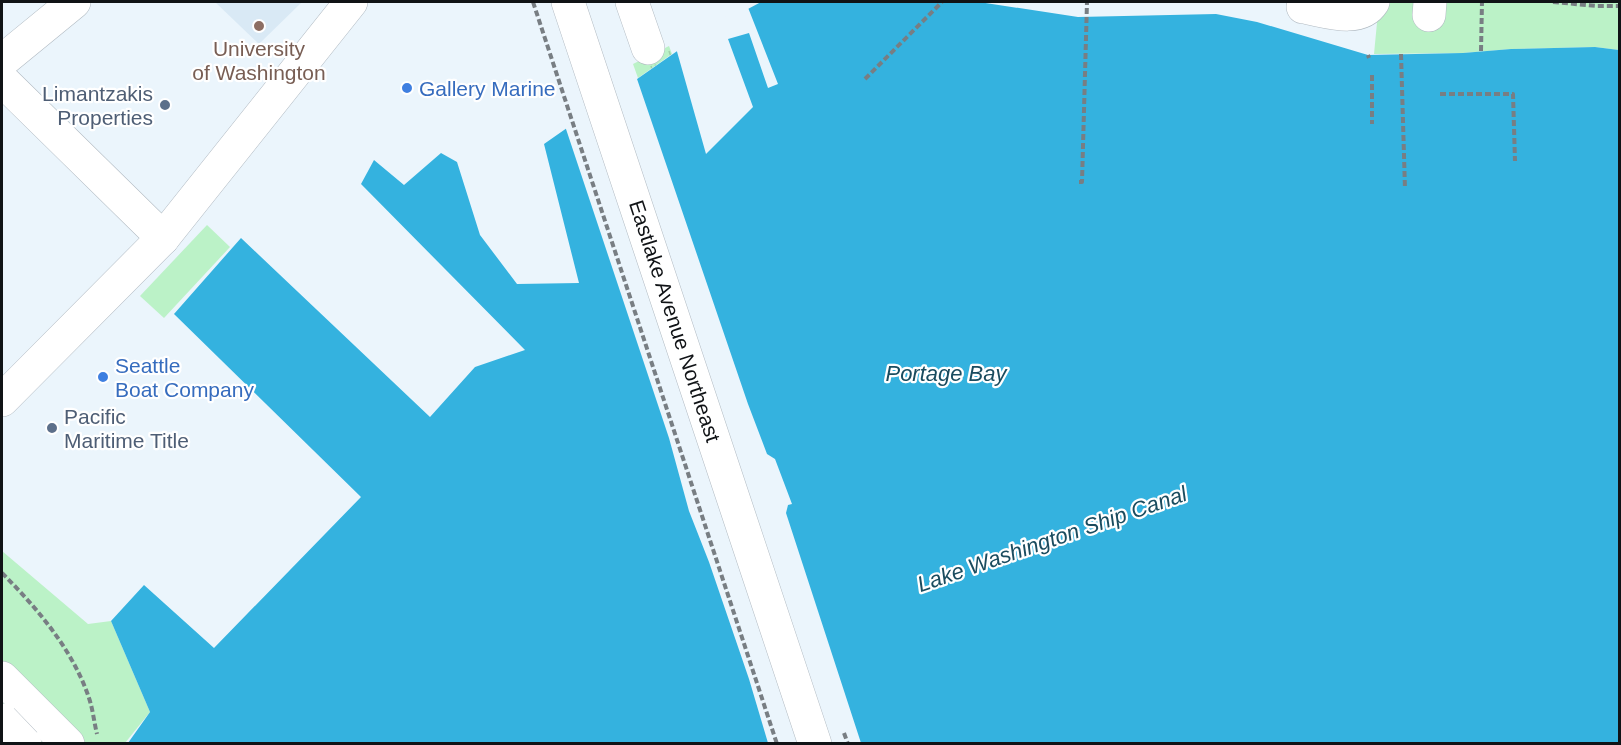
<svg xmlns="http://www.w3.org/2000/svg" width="1621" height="745" font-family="Helvetica,sans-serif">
  <defs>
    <pattern id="grass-tufts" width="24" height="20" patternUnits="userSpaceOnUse" patternTransform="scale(1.5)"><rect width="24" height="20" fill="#bbf2c7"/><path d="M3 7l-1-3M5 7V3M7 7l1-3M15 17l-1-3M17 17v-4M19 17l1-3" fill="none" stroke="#a0cfaa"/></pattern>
  </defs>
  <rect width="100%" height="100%" fill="#ebf5fc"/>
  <polygon fill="#d9e9f5" points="215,2 302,2 259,44"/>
  <polygon fill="url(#grass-tufts)" points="669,46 672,54 638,78 633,64"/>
  <g fill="#bbf2c7">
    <polygon points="1379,2 1619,2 1619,50 1595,47 1511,49 1463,53 1374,54"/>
    <polygon points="207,225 230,247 164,318 140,296"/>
    <polygon points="2,551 88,624 111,621 150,712 125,743 2,743"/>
  </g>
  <polygon fill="#34b2df" points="761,2 979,2 1078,17 1216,14 1257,22 1368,55 1463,53 1511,49 1595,47 1619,50 1619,743 128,743 150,712 111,621 144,585 214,648 361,497 174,314 241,238 430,417 475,367 525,350 361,184 374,160 404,185 441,153 457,162 480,235 517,284 579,283 544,144 703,33"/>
  <g fill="#ebf5fc">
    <polygon points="747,5 778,84 768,88 749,33 728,39 753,107 706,154 676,48 702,30"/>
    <polygon points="636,76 748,404 767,454 775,459 792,504 788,505 786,513 861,743 768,743 749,679 709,562 689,511 669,438 565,126"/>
  </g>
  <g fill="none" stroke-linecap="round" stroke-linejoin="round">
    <g stroke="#b1bac2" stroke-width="34">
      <g id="minor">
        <polyline points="632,2 648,48"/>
        <path d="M1303,7C1324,10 1359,24 1373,2"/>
        <polyline points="1429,15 1430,2"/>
        <polyline points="2,61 74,2"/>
        <polyline points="2,80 163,238"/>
      </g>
    </g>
    <g stroke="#b1bac2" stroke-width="34">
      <g id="major">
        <polyline points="568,2 815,744"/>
        <polyline points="2,400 163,238 351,2"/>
      </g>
    </g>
    <g stroke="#b1bac2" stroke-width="34">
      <polyline id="highway" points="2,678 68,744"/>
    </g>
    <g stroke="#787e83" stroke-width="4" stroke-dasharray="6 3" stroke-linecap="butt">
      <polyline points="533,2 777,744"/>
      <polyline points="1553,2 1597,6 1620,6"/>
      <polyline points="1481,51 1482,2"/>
      <polyline points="1401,54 1405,189"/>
      <polyline points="1368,55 1369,58"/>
      <polyline points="1372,75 1372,124"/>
      <polyline points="865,79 942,2"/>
      <polyline points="1440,94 1513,94 1515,161"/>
      <polyline points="1079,182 1082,182 1087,2"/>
      <path d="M2,573C37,608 73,650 89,698C93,710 94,722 97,734"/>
      <polyline points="844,733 848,744"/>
    </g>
    <use href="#minor" stroke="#fff" stroke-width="33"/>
    <use href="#major" stroke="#fff" stroke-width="33"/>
    <use href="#highway" stroke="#fff" stroke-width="33"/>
    <g stroke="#b1bac2" stroke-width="34" stroke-linecap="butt">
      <polyline id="highway-bridge" points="2,720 25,744"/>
    </g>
    <use href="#highway-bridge" stroke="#fff" stroke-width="33"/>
  </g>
  <circle fill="#8d6e63" stroke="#fff" stroke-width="2" cx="259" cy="26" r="6"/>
  <g fill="#3f7fe0" stroke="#fff" stroke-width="2">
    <circle cx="407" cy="88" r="6"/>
    <circle cx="103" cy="377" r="6"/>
  </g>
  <g fill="#5c6f8a" stroke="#fff" stroke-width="2">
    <circle cx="165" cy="105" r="6"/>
    <circle cx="52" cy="428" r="6"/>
  </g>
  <g text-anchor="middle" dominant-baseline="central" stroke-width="4.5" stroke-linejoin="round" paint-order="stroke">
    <g font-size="21" fill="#785e54" stroke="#fff">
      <text x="259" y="48">University<tspan x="259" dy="24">of Washington</tspan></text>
    </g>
    <g font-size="21" fill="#366cbe" stroke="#fff" text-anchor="start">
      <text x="419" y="88">Gallery Marine</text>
      <text x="115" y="365">Seattle<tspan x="115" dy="24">Boat Company</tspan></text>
    </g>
    <g font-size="21" fill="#4e5e75" stroke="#fff" text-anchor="end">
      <text x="153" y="93">Limantzakis<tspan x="153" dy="24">Properties</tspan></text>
      <text x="64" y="416" text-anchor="start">Pacific<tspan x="64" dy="24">Maritime Title</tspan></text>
    </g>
    <g font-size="21" fill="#101316" stroke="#fff">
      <text transform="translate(675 321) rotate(72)">Eastlake Avenue Northeast</text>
    </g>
    <g font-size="22" font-style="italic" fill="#1a4c5f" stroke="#fff">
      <text x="946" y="373">Portage Bay</text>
      <text transform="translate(1052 539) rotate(-19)">Lake Washington Ship Canal</text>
    </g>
  </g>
  <rect width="1621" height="745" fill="none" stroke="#101316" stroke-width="6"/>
</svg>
